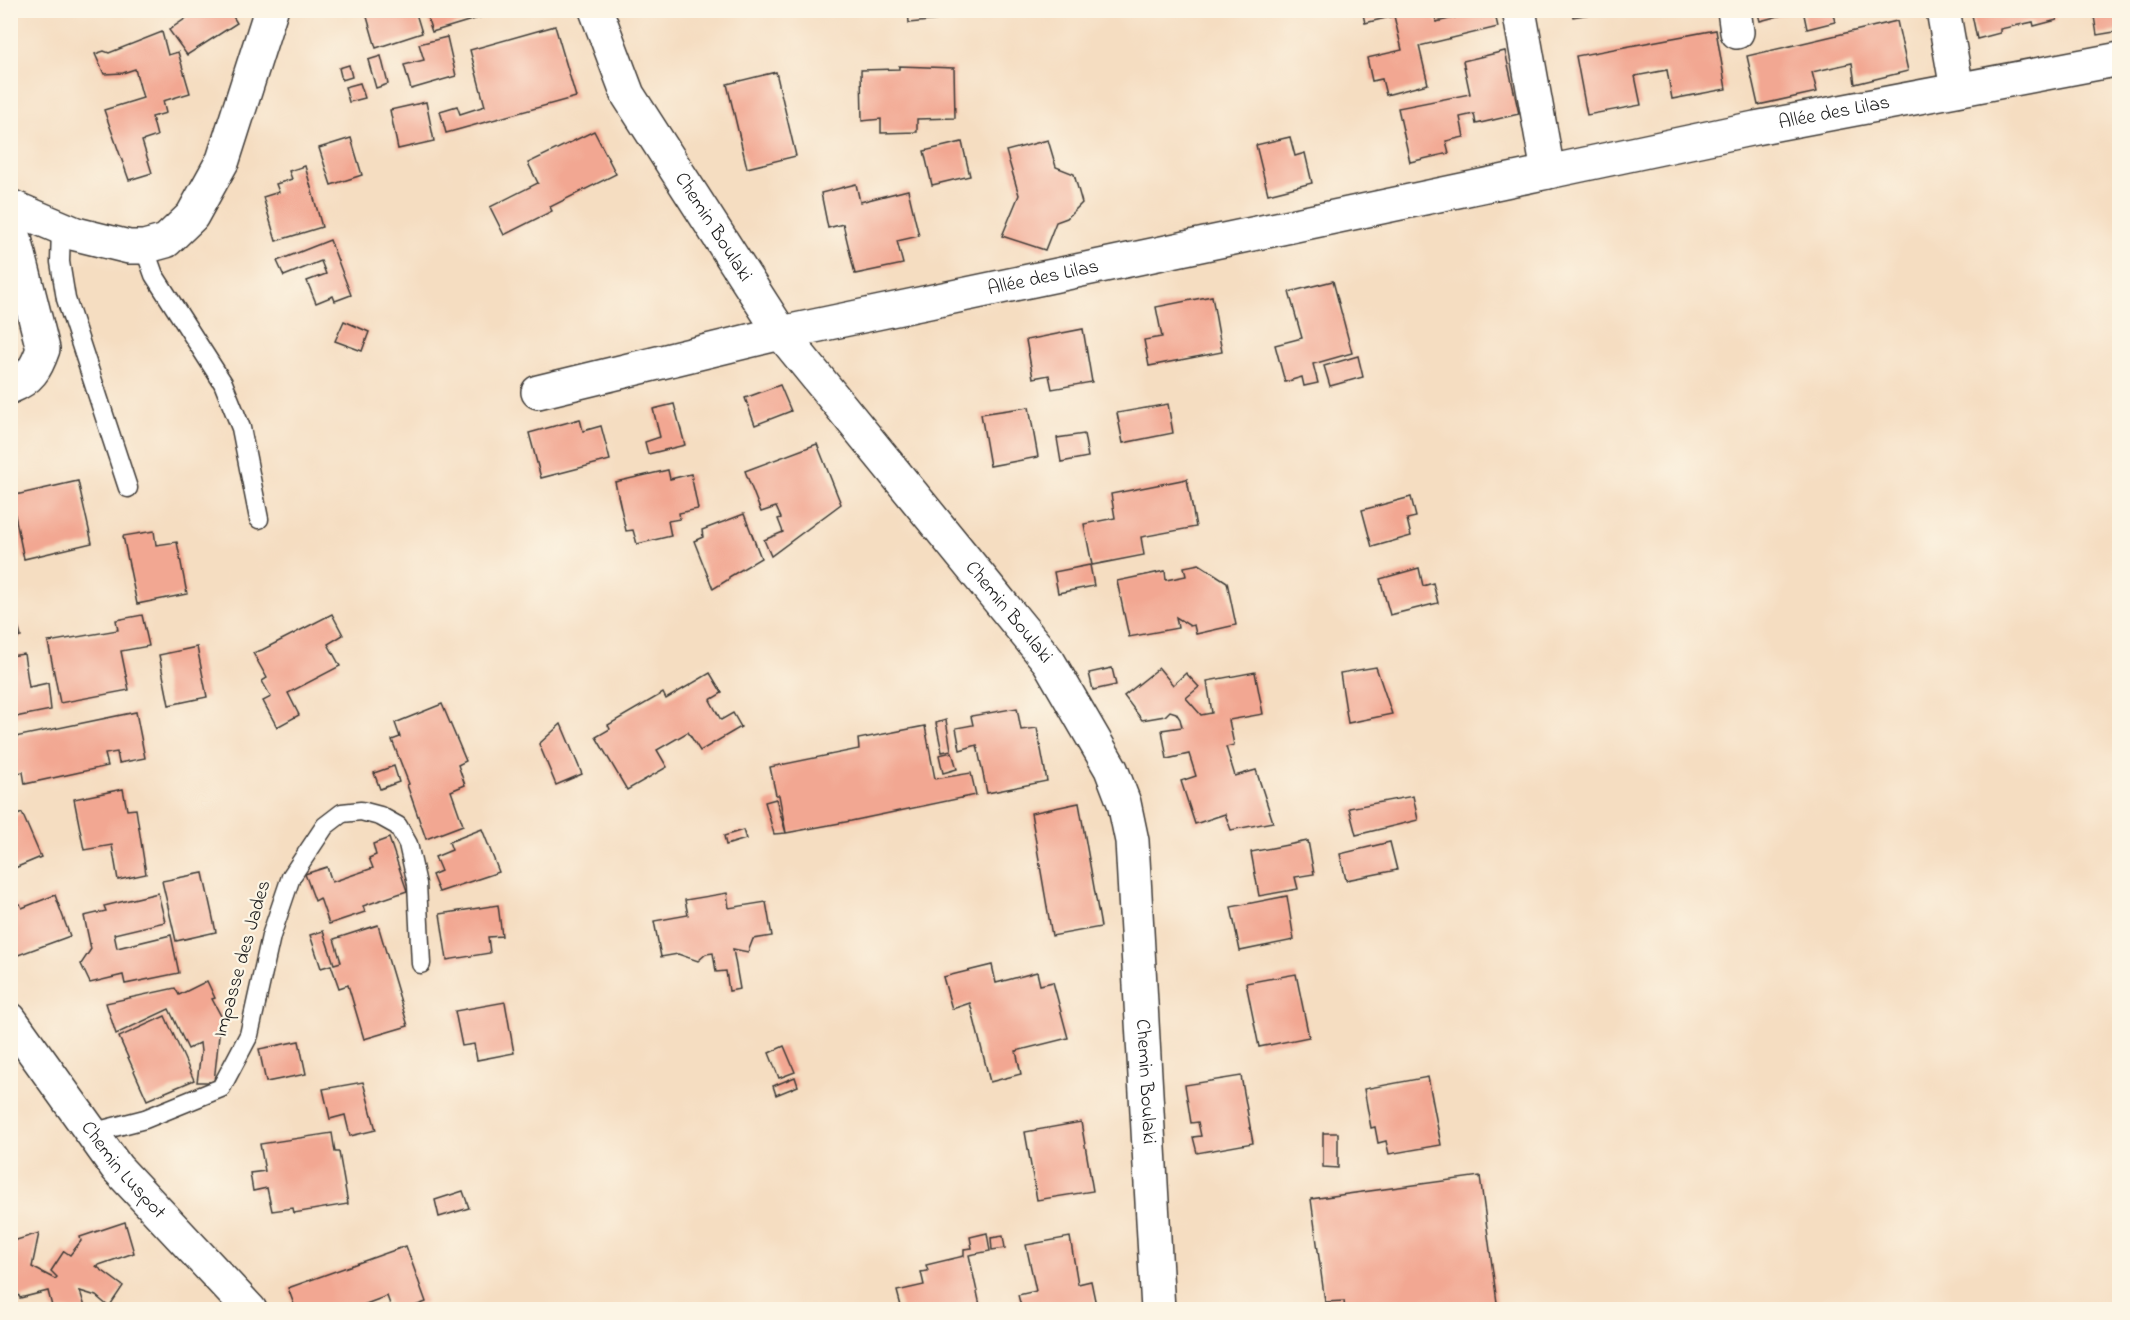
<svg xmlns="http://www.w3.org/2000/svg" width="2130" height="1320" font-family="'Indie Flower',sans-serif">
  <rect width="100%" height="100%" fill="#fcf5e5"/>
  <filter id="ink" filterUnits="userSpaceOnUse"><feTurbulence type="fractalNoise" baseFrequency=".0167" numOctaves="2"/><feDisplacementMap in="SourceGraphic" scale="12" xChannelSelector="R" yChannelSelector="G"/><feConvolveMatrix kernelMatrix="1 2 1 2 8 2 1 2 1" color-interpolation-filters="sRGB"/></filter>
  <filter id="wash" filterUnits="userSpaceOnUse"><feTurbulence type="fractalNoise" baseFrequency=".008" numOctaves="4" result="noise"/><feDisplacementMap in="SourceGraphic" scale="24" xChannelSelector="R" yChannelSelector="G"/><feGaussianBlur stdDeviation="1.35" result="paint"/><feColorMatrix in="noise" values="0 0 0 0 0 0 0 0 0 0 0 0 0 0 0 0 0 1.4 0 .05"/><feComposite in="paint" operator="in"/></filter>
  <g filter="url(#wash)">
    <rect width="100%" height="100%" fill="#f5ddc1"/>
    <g id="blocks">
      <g fill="#f2a792">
        <polygon points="198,10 229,10 237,23 187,55 169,30"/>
        <polygon points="365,10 415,10 422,33 376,48"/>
        <polygon points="425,10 483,10 485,16 432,32"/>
        <polygon points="908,10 938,10 939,20 909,23"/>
        <polygon points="1362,10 1434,10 1436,22 1462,16 1460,10 1494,10 1498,27 1419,46 1428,84 1386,95 1382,79 1372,81 1367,58 1402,50 1394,16 1365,23"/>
        <polygon points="1572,10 1602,10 1602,12 1573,17"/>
        <polygon points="1757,10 1797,10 1797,11 1760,21"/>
        <polygon points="1803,10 1832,10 1835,22 1807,29"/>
        <polygon points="1971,10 2055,10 2057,20 2034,26 2033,22 2000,29 2000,33 1977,39"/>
        <polygon points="2093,10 2120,10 2120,31 2097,35"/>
        <polygon points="1897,21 1908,71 1855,84 1852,63 1812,72 1817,92 1758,105 1747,56"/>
        <polygon points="555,26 576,97 446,133 440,111 457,106 460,114 485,106 470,50"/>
        <polygon points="1716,30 1726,89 1672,99 1667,70 1635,76 1641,105 1587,115 1576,56"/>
        <polygon points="162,32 168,55 178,52 190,93 163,101 166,113 152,117 157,136 142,141 152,173 129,180 104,110 143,98 135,69 123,73 104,74 95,54 104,51 109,53"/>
        <polygon points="447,37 456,76 411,89 404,65 424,60 419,44"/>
        <polygon points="1505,51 1519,114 1476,124 1474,114 1460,117 1464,137 1446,141 1449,153 1410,162 1398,108 1470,94 1463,61"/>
        <polygon points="381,56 388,84 376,88 368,60"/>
        <polygon points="349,65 352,77 342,80 339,68"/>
        <polygon points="899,66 954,68 955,118 917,119 917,132 881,133 881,119 862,121 861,70 899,69"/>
        <polygon points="776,72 796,156 747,168 727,84"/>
        <polygon points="360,83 365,98 349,102 345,87"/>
        <polygon points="426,102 434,141 398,149 390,110"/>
        <polygon points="594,131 616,174 550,207 552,211 504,235 490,207 538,183 528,163"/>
        <polygon points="1290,137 1295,156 1305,153 1312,183 1268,194 1256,145"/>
        <polygon points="351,138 362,175 331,185 319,148"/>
        <polygon points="1048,140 1056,167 1074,174 1082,203 1067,218 1056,222 1045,250 1002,236 1019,195 1006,151"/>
        <polygon points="962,142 970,176 932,185 924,151"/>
        <polygon points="305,166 322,227 276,241 263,197 279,192 276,184 292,179 289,171"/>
        <polygon points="856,184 860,202 908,190 919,236 897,241 903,264 855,274 843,224 828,228 821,193"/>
        <polygon points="330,240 351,295 335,301 333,296 316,303 307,281 326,274 321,261 284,276 277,261"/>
        <polygon points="1333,281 1352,353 1313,364 1318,383 1304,386 1302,377 1285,382 1275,345 1302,338 1289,292"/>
        <polygon points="1212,296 1222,352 1149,366 1144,340 1162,337 1156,307"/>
        <polygon points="344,321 369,332 362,351 335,341"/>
        <polygon points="1083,329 1092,382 1052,389 1049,375 1033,378 1026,340"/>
        <polygon points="1358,356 1363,377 1330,386 1324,366"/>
        <polygon points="780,385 791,411 755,425 745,398"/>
        <polygon points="674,404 685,445 648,454 645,442 660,437 653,409"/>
        <polygon points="1168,404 1173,433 1123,443 1117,413"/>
        <polygon points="1029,407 1038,457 990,466 981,414"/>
        <polygon points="580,419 583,431 601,426 610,460 541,478 529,433"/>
        <polygon points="1084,434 1088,457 1061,462 1057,438"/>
        <polygon points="817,444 841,504 771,556 764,540 783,532 778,519 781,518 776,507 761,512 745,471"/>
        <polygon points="668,470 670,479 691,474 698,509 679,513 680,519 668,521 671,536 637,544 633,530 626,531 615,482"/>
        <polygon points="1187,479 1196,527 1141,537 1144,555 1092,565 1084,524 1115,518 1111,494"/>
        <polygon points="78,481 92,543 24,559 11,496"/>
        <polygon points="1411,497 1416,517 1407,519 1411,536 1372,547 1362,510"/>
        <polygon points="744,514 761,558 729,577 729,579 713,589 694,541 703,537 702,530"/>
        <polygon points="154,531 156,545 177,542 187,594 137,604 123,536"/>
        <polygon points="1199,564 1227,582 1236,625 1196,634 1194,625 1190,626 1176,617 1178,628 1129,637 1117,581 1165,571 1166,580 1186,576 1184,567"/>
        <polygon points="1090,565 1094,586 1058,593 1054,572"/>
        <polygon points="1419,568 1423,586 1433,583 1438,603 1390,615 1380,579"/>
        <polygon points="10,595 21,637 10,639"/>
        <polygon points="332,614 343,635 328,644 340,666 288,693 299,715 277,727 263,701 271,697 262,681 267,678 253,653 262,650"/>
        <polygon points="142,615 149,646 121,651 129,690 60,703 48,642 118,630 116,620"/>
        <polygon points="197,647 207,697 169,705 159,655"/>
        <polygon points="24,654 29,687 48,683 51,710 15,717 14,707 10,707 10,656"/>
        <polygon points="1376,667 1392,714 1348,723 1340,673"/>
        <polygon points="1112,668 1116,685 1093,690 1089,673"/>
        <polygon points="1159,668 1173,685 1186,673 1199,687 1186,698 1201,715 1212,713 1207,681 1255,672 1263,714 1229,720 1234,745 1226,747 1235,776 1256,770 1273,822 1231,830 1225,814 1195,824 1181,781 1196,776 1189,754 1167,759 1162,730 1182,727 1180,719 1176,713 1170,711 1165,716 1142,720 1124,696"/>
        <polygon points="710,673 722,693 710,700 721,720 733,713 741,727 700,751 688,732 657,750 667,767 627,790 596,737 610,729 608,725 663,693 666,699"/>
        <polygon points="442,704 466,761 458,765 465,785 451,791 463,825 426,839 407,785 409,784 392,740 400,737 395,723"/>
        <polygon points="1017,708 1021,730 1037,728 1047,781 987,793 977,745 960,750 956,728 973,725 971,716"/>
        <polygon points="136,712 145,758 119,763 117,752 105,754 108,766 25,784 23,772 10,775 10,738"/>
        <polygon points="946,720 951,750 942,752 936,723"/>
        <polygon points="561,724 582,774 556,785 539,744"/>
        <polygon points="925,726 935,779 971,773 976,795 851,821 786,833 774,834 765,802 776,799 786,833 779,795 776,795 770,767 859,749 858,739"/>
        <polygon points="952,752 957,769 943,773 939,755"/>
        <polygon points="394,766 399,782 380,789 374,773"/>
        <polygon points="123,789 127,810 136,809 146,874 118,880 112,845 84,850 74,799"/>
        <polygon points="1413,796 1418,820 1356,835 1349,808"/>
        <polygon points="1079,803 1101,927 1052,936 1031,813"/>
        <polygon points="22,813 41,857 10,870 10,818"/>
        <polygon points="482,829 499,872 439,892 432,875 441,871 435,857 452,850 449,842"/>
        <polygon points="743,830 746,839 726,845 724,836"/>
        <polygon points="389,838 407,891 363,906 365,912 329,924 320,898 315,901 305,874 327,867 332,882 373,868 369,858 376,855 373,844"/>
        <polygon points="1308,841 1314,874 1295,877 1298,889 1259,896 1251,852"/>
        <polygon points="1390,842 1397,870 1346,880 1340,854"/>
        <polygon points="203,873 216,932 176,941 162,881"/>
        <polygon points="158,893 165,922 114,934 117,948 171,935 179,973 125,984 123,975 90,983 81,964 91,949 84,916 106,911 104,906"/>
        <polygon points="727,893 729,908 766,902 772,936 753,939 748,952 733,949 740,989 729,991 726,971 716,972 713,953 706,954 698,961 678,954 661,957 654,921 688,915 685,900"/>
        <polygon points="55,895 70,936 10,958 10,907 20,904 22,908"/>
        <polygon points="1287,896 1294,940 1240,951 1231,907"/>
        <polygon points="498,905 502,936 488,937 490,953 447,960 440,914"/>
        <polygon points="378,925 408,1026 364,1039 348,985 339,988 331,965 321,968 310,935 323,931 334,964 341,962 334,939"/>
        <polygon points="992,965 996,983 1037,972 1040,985 1053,982 1068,1038 1016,1051 1021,1074 990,1082 970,1003 952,1009 943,977"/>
        <polygon points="1296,974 1309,1037 1259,1047 1246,983"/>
        <polygon points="207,981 215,998 212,999 221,1016 214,1082 197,1082 201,1052 200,1043 188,1049 169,1009 116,1034 106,1003 175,988 179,995"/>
        <polygon points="505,1002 514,1053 477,1060 474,1044 462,1046 455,1011"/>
        <polygon points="165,1016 194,1080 147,1100 119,1037"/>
        <polygon points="299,1041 306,1074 266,1082 259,1049"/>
        <polygon points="784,1046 795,1072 779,1078 769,1053"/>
        <polygon points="1241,1076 1253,1143 1197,1153 1193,1137 1201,1136 1198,1122 1191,1123 1185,1085"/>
        <polygon points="795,1077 798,1086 776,1095 773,1086"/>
        <polygon points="1428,1077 1441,1145 1389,1154 1386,1141 1378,1143 1375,1127 1371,1128 1364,1089"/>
        <polygon points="363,1082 376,1130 350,1136 345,1115 330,1119 323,1089"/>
        <polygon points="1081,1122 1093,1191 1037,1200 1025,1132"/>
        <polygon points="332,1133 335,1152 339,1152 348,1204 294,1213 293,1208 272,1211 267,1188 253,1191 250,1173 265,1171 260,1144"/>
        <polygon points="1323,1133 1338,1133 1338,1168 1323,1167"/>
        <polygon points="1480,1176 1498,1310 1345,1310 1344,1301 1325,1302 1311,1199"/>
        <polygon points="463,1191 469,1208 439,1217 435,1200"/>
        <polygon points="125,1222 134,1253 96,1266 123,1286 109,1307 96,1296 80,1291 86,1310 53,1310 48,1291 20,1298 10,1277 10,1242 39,1233 32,1267 55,1279 57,1277 51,1271 64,1251 70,1255 81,1241 80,1237"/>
        <polygon points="987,1233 990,1251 969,1255 981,1310 902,1310 897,1291 924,1285 921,1272 928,1271 926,1265 964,1256 964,1249 972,1248 970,1237"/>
        <polygon points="1003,1236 1005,1248 992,1250 991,1238"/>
        <polygon points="1070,1237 1078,1284 1091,1281 1097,1310 1022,1310 1018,1295 1036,1291 1026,1245"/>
        <polygon points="406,1246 426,1302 404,1310 392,1310 387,1296 350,1310 296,1310 288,1288"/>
      </g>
    </g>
  </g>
  <g filter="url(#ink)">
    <use href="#blocks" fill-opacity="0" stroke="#3d3935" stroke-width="1.5"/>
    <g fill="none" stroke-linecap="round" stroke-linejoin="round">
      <g stroke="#3d3935" stroke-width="21">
        <g id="service">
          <polyline points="61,228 60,262 66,299 128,488"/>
          <polyline points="144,247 154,275 223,383 241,428 259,519"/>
          <polyline points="91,1133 145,1119 221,1088 249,1035 271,936 291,877 325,826 342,813 361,811 380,816 398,826 408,844 417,884 421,964"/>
        </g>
      </g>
      <g stroke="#3d3935" stroke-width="36">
        <g id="minor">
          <path id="s1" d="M596,10L628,95L781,333L1049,662L1111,769L1124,803L1132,841L1158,1310"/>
          <polyline points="1519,10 1548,172"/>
          <polyline points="1734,10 1737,32"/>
          <polyline points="1943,10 1957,89"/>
          <polyline points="10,206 76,234 129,247 144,247 166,241 192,216 223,160 271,10"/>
          <path d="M10,219L43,349C36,369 30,379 10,387"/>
          <path id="s2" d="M538,392L781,333L1548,172L1755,128L2120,59"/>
          <path id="s3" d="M10,1019L117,1168L250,1310"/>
        </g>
      </g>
      <use href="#service" stroke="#fff" stroke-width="18"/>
      <use href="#minor" stroke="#fff" stroke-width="33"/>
    </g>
  </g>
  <g text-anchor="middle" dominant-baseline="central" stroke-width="4.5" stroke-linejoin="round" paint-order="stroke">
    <g font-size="20" fill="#1c1c1c" stroke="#fcf5e5">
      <text stroke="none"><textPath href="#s2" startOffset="1326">Allée des Lilas</textPath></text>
      <text stroke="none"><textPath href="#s1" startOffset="248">Chemin Boulaki</textPath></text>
      <text stroke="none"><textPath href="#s2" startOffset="518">Allée des Lilas</textPath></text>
      <text stroke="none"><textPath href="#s1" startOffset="734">Chemin Boulaki</textPath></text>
      <text transform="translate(243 959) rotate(-74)">Impasse des Jades</text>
      <text stroke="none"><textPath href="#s1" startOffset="1238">Chemin Boulaki</textPath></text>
      <text stroke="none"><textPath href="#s3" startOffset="189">Chemin Luspot</textPath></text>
    </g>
  </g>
  <rect width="2130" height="1320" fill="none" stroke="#fcf5e5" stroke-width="36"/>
</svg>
